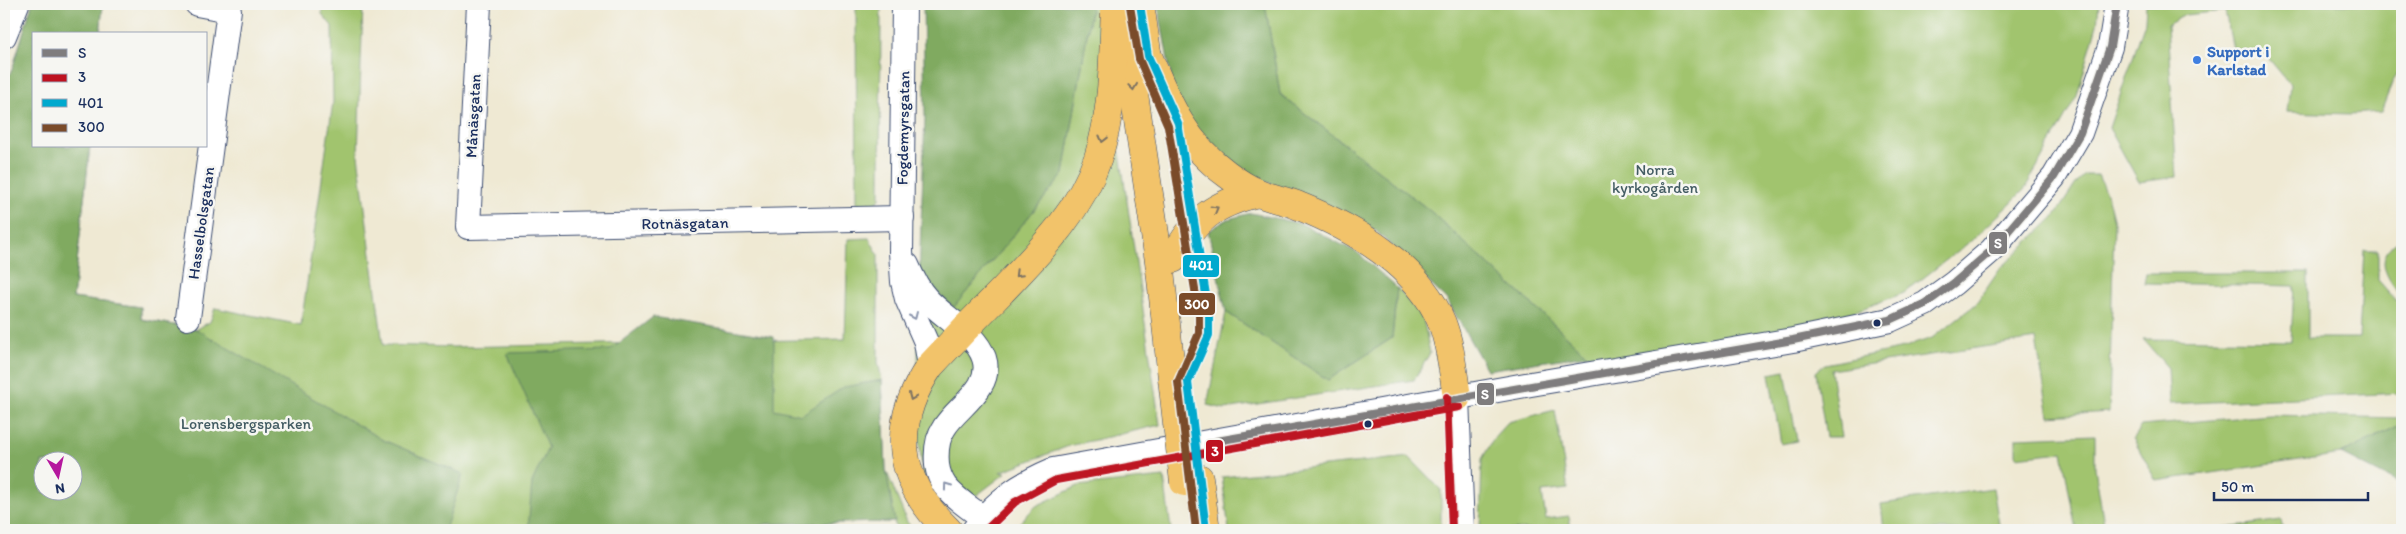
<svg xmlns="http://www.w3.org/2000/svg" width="2406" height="534" font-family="Itim,sans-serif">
  <rect width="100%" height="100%" fill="#f6f6f2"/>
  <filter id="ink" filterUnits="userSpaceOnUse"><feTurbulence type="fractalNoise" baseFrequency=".02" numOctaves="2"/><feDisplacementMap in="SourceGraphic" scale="10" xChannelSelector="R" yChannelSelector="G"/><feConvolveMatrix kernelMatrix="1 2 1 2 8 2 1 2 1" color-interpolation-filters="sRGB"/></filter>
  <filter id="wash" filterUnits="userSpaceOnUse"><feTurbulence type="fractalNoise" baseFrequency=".0096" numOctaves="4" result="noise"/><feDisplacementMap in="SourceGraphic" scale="20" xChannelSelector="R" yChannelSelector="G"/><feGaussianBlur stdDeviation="1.12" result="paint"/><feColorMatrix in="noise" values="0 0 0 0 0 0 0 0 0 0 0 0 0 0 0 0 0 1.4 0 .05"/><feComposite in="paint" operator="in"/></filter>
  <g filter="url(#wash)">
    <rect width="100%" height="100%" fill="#efe9d3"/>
    <g fill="#a1c46e" stroke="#5e7a66" fill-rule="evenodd">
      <path d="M32,4H103L100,34H34V146H90L73,298L141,307V319L196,329L210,322L215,308L301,325L333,102L332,26L322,14L323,4H363L358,155L383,345L453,347L845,339L848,239L869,238L878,254V362L882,380L886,470L907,522L915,530H897L894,522L767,524L741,530H4V83L12,70ZM42,462H72V492H42Z"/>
      <polygon points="856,4 881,4 880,199 871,208 857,210"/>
      <polygon points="1092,4 1098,4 1160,425 1069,446 1000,472 1006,473 977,495 955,497 937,489 923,473 917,425 919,277 954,307 1064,174"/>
      <polygon points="1265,4 2099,4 2097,25 2077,96 2024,190 1976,237 1904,293 1808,329 1609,363 1587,355 1429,210 1280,94"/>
      <polygon points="2146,4 2402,4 2402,67 2392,83 2381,112 2350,114 2287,112 2290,84 2263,52 2233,49 2225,11 2185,15 2167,25 2177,177 2139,182 2109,128 2145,22"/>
      <polygon points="2085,175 2098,175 2108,198 2114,222 2109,412 2049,416 2036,339 1831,370 1841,437 1826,437 1816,372 1825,364 1899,349 1932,338 1976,304 2000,269 2054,217 2077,182"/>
      <path d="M2402,238V297C2392,284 2378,268 2387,251C2390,246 2398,242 2402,238Z"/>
      <polygon points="2364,250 2378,250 2378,280 2402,307 2402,393 2170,404 2168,368 2143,339 2291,341 2294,286 2144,283 2146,273 2308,273 2308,338 2359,338"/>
      <polygon points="1397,288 1423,318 1430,353 1414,380 1225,409 1207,405 1226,312 1328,380 1392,338"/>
      <polygon points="1785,371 1797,441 1781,444 1769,374"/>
      <polygon points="1555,410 1568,489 1542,492 1546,519 1569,516 1571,529 1480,530 1482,459 1495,436 1508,422"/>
      <polygon points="2270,415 2402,418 2402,424 2341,454 2156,481 2133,438 2141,426"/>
      <polygon points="2095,435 2095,468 2105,530 2076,530 2062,452 2016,457 2016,438"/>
      <polygon points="1409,457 1441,490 1441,530 1229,530 1222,477"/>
      <polygon points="1164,477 1171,530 1012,530 1036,506 1078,486"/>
      <polygon points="1993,488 2000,530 1884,530 1881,504"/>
      <polygon points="2281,520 2283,530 2212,530"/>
    </g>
    <g fill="#80aa61" stroke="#4e6c60" fill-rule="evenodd">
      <path d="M32,4H103L100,34H34V146H90L73,298L141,307V319L196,329L381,439L463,474L445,530H4V83L12,70ZM42,462H72V492H42Z"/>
      <polygon points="923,4 1092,4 1064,174 954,307 919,277 925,117"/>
      <polygon points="1158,4 1265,4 1280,94 1429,210 1587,355 1487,370 1447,300 1375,230 1183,145"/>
      <polygon points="1251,213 1302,224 1358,253 1397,288 1392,338 1328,380 1226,312 1208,231 1228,219"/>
      <polygon points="653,317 774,337 774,409 801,415 844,387 882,380 886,470 895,522 767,524 741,530 528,530 532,482 548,448 507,353 610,350"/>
      <polygon points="2402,424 2402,485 2341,454"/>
    </g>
  </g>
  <g filter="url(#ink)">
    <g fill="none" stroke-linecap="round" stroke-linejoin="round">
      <g stroke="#3b4b70" stroke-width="26">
        <g id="minor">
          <polyline points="479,4 468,227 902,218"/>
          <polyline points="904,4 901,252 903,282 907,299 926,342 930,366"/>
          <polyline points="4,36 17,4"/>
          <path d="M907,265C912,277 917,288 926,298C943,318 975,332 984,358C994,388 956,407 944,428C937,438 936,453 937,465C938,472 941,480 945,486C955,499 970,508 983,518"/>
          <polyline points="188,318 229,10 197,4"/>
          <polyline points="1457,397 1462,530"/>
          <path d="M974,530C995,501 1020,484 1053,470L1531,384L1793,340L1890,320L1925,304L1954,283L1992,250L2054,177L2080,133L2110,47L2117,4"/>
        </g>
      </g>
      <g stroke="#3b4b70" stroke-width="29">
        <g id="major">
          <polyline points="1140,4 1150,72"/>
          <polyline points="1126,40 1159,261 1177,423"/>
          <path d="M1148,56C1168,103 1184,143 1227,174C1236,181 1248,189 1259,193C1272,199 1286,200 1299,206C1354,228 1419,266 1442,323C1451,346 1453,373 1457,397"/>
          <path d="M1173,259C1194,219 1214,204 1258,193"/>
          <polyline points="1199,478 1206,530"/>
          <path d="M948,530C896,480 890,425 930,366C953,341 977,316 1001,292C1040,251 1080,212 1098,158C1114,108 1113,55 1115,4"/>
        </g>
      </g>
      <use href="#minor" stroke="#fff" stroke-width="24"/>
      <use href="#major" stroke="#f2c36a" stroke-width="28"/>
      <g stroke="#3b4b70" stroke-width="29" stroke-linecap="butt">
        <polyline id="major-bridge" points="1177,423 1184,482"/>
      </g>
      <use href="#major-bridge" stroke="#f2c36a" stroke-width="28"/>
      <g stroke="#f6f6f2" stroke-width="11">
        <polyline id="bus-1" points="1217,441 1793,340 1890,320 1925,304 1954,283 1992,250 2054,177 2080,133 2110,47 2117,4"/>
      </g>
      <g stroke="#f6f6f2" stroke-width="11">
        <g id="bus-2">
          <polyline points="1447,397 1452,530"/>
          <polyline points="986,530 1015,502 1056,480 1459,407"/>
        </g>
      </g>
      <g stroke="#f6f6f2" stroke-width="11">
        <polyline id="bus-3" points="1140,4 1148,56 1178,123 1209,313 1209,335 1188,382 1206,530"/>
      </g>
      <g stroke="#f6f6f2" stroke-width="11">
        <polyline id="bus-4" points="1130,6 1139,59 1168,126 1199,314 1199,333 1178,382 1196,530"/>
      </g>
      <use href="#bus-1" stroke="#7f7d7e" stroke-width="8"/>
      <use href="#bus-2" stroke="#bd1220" stroke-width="8"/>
      <use href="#bus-3" stroke="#00a9ce" stroke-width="8"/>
      <use href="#bus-4" stroke="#7a4b2a" stroke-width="8"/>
    </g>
    <defs><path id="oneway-chevron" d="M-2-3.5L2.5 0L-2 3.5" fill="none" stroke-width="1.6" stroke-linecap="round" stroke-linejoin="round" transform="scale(1.25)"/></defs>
    <g stroke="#7c7263">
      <use href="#oneway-chevron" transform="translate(1133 87) rotate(82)"/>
      <use href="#oneway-chevron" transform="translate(1103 139) rotate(104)"/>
      <use href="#oneway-chevron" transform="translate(1215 209) rotate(-30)"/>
      <use href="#oneway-chevron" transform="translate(1018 274) rotate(135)"/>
      <use href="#oneway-chevron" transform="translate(912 397) rotate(113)"/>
    </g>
    <g stroke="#8d97ae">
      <use href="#oneway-chevron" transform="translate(914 316) rotate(66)"/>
      <use href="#oneway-chevron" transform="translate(947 486) rotate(-126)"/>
    </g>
  </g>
  <circle fill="#3f7fe0" stroke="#f6f6f2" stroke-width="2" cx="2197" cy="60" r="5"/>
  <g fill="#1b2f5e" stroke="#f6f6f2" stroke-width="2">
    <circle cx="1877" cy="323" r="4.5"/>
    <circle cx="1368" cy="424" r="4.5"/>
  </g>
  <g text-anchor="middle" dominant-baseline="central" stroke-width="5" stroke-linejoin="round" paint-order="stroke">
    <g font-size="16" font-weight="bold" fill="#366cbe" stroke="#f6f6f2" text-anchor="start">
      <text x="2207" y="51">Support i<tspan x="2207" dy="18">Karlstad</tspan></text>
    </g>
    <g font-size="16" fill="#1b2f5e" stroke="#f6f6f2">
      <text transform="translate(473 116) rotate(-87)">Månäsgatan</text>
      <text transform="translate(903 128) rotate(-89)">Fogdemyrsgatan</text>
      <text transform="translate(201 223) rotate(-82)">Hasselbolsgatan</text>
      <text transform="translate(685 223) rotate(-1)">Rotnäsgatan</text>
    </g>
    <g font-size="16" fill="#435c63" stroke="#f6f6f2">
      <text x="1655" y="169">Norra<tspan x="1655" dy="18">kyrkogården</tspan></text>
      <text x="246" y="423">Lorensbergsparken</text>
    </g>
  </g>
  <g stroke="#f6f6f2" stroke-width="2">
    <rect x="1988" y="231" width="20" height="24" rx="5" fill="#7f7d7e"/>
    <rect x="1182" y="254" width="38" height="24" rx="5" fill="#00a9ce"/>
    <rect x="1178" y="292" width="38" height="24" rx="5" fill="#7a4b2a"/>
    <rect x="1476" y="382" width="19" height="24" rx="5" fill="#7f7d7e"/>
    <rect x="1205" y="439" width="19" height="24" rx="5" fill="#bd1220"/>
  </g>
  <g font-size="14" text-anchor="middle" font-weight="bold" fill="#fff">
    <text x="1998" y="248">S</text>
    <text x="1201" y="270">401</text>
    <text x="1197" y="309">300</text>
    <text x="1485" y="399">S</text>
    <text x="1215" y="456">3</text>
  </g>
  <rect width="2406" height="534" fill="none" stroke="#f6f6f2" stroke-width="20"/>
  <rect x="32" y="32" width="175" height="115" fill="#f6f6f2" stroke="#9ea6b7"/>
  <rect x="42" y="49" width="25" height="8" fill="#7f7d7e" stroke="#9ea6b7"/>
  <text x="78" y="58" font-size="15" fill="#1b2f5e">S</text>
  <rect x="42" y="74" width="25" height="8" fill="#bd1220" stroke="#9ea6b7"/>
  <text x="78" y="82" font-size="15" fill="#1b2f5e">3</text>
  <rect x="42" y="99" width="25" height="8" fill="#00a9ce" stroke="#9ea6b7"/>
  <text x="78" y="108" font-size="15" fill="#1b2f5e">401</text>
  <rect x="42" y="124" width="25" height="8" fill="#7a4b2a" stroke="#9ea6b7"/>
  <text x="78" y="132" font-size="15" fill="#1b2f5e">300</text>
  <g transform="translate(58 476) rotate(171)"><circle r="24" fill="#f6f6f2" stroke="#9ea6b7"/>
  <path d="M0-4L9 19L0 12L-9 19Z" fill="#b5179e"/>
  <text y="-8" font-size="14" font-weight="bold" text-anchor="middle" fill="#1b2f5e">N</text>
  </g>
  <path d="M2214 492v8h154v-8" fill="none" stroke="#1b2f5e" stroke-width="2.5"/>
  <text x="2221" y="492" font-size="15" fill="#1b2f5e" stroke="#f6f6f2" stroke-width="4" paint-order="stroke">50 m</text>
</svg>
